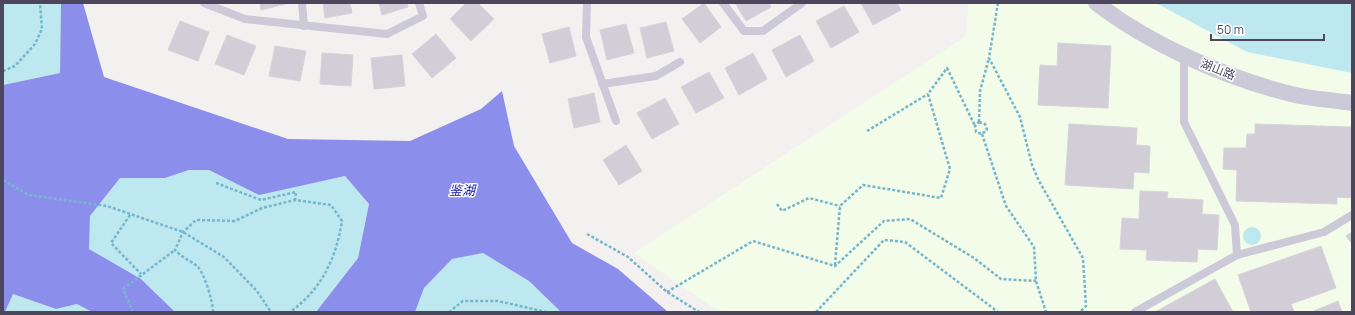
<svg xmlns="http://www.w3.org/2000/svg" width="1355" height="315" font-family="Manrope,'Noto Sans SC',sans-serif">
  <rect width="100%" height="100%" fill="#f2f1ef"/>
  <polygon fill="#f3fce9" points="968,3 1156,3 1247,52 1352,73 1352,312 725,312 711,306 634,253 966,36"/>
  <g fill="#bee8ef">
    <polygon points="3,3 61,3 60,73 3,85"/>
    <polygon points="1156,3 1352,3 1352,73 1247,52"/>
    <polygon points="189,170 209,170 259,194 345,176 369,204 358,258 316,312 175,312 141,279 89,249 90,216 120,178 165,178"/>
    <circle cx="1252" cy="236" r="9"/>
    <polygon points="483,253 529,281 561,312 415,312 424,288 452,259"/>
    <polygon points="13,294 56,309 77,304 92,312 5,312"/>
  </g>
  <polygon fill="#8b8feb" points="61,3 83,3 104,77 288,139 410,141 481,109 502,91 514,146 572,243 618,269 668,312 561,312 529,281 483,253 452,259 424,288 415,312 316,312 358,258 369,204 345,176 259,195 209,170 189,170 165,178 120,178 90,216 89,249 141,279 175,312 92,312 77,304 56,309 13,294 5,312 3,312 3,85 60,73"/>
  <g fill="#d2ced7" stroke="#d7d3db">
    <polygon points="260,3 290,3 261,10"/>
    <polygon points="323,3 350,3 352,13 325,18"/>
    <polygon points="379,3 407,3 408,7 382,15"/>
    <polygon points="466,3 478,3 494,19 471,41 450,19"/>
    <polygon points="704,3 721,27 700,43 682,19"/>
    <polygon points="735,3 769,3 771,7 746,21"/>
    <polygon points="861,3 897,3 901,10 873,25"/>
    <polygon points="844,6 859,32 831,48 816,21"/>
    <polygon points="180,21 209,32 198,61 168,50"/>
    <polygon points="666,22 674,51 647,58 640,28"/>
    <polygon points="626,24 634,53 607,60 600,30"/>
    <polygon points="569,27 576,56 550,63 542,34"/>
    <polygon points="436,34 456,58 432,78 412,54"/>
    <polygon points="227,35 256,46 244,75 215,64"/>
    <polygon points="800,35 814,61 786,77 772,50"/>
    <polygon points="1058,43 1111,46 1108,108 1038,105 1040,65 1057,66"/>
    <polygon points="275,46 306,51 300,81 269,76"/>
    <polygon points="322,53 353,55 351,86 320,84"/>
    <polygon points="753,53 767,79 739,95 725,68"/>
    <polygon points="402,55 405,86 374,89 371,58"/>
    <polygon points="709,72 724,98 696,113 681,87"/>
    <polygon points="594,93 600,122 574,128 568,99"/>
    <polygon points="665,98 679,124 652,139 637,113"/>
    <polygon points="1069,124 1137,128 1136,145 1150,146 1149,173 1134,172 1133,189 1065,185"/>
    <polygon points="1255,124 1352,127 1352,198 1337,197 1337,204 1236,201 1237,170 1223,169 1224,148 1246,148 1247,134 1255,134"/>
    <polygon points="626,145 642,171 619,185 603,160"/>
    <polygon points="1140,191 1168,192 1167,198 1203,200 1202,214 1219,215 1217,250 1198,249 1197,262 1146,260 1147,250 1120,249 1122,218 1139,219"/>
    <polygon points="1352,232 1352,244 1346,236"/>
    <polygon points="1321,246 1336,288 1291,304 1294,311 1292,312 1251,312 1238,275"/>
    <polygon points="1215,279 1233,312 1155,312"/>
    <polygon points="1338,301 1342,312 1314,312 1314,311"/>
  </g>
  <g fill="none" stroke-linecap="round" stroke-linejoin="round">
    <g stroke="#76b6cd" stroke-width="2.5" stroke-dasharray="3 2" stroke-linecap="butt">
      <polyline points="998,3 989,58 1020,117 1032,165 1039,181 1083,258 1086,306 1080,312"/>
      <polyline points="3,71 15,66 35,44 42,29 40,3"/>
      <polyline points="979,122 980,91 989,58"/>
      <polygon points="979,122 985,124 987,130 982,134 976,132 975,126"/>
      <polyline points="867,131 928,94"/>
      <polyline points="982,134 1006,206 1034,247 1036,281 1046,312"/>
      <polyline points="3,180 29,195 107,206 183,232 224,257 257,291 271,312"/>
      <polyline points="216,183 261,200 296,192 295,200"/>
      <polyline points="777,204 782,211 809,198 840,206"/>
      <polyline points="130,215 111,243 141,274"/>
      <polyline points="587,234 628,257 667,292 699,312"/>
      <polyline points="835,265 840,206 863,185 941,198 950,169 928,94 947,68 975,126"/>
      <polyline points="667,292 753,241 835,266 884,221 910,219 974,258 1001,279 1036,281"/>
      <polyline points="133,312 123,289 175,250"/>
      <path d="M213,312C213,302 205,275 198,267C193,262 181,257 175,250L183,232L196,220L235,221L262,208L295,200L331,205L342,221C336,259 321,290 290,312"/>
      <polyline points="449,312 463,301 498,301 546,312"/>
      <polyline points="816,312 884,240 905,242 998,312"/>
    </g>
    <g stroke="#ccc9d9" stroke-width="8">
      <polyline points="204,3 245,19 387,34 423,16 419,3"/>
      <polyline points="302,3 304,26"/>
      <polyline points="587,3 586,37 616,121"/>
      <polyline points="723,3 744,31 763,31 802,3"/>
      <polyline points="1184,55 1184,122 1235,225 1237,255"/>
      <polyline points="602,84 656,76 680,62"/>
      <polyline points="1135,312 1237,255 1324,232 1352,215"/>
    </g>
    <path stroke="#ccc9d9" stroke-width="16" d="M1096,3C1151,45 1224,77 1291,94C1311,99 1332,100 1352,103"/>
  </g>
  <g text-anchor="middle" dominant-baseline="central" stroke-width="3" stroke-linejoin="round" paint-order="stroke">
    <g font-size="12" fill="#4c475c" stroke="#fff">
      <text transform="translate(1218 69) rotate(22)">湖山路</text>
    </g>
    <g font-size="13" font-style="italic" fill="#0d14a9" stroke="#fff">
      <text x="462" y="190">鉴湖</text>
    </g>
  </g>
  <rect width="1355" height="315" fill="none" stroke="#4c475c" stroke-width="8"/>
  <path d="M1211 34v6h113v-6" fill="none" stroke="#4c475c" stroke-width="2"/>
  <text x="1217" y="34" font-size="12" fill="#4c475c" stroke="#ffffff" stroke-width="3" paint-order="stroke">50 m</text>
</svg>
